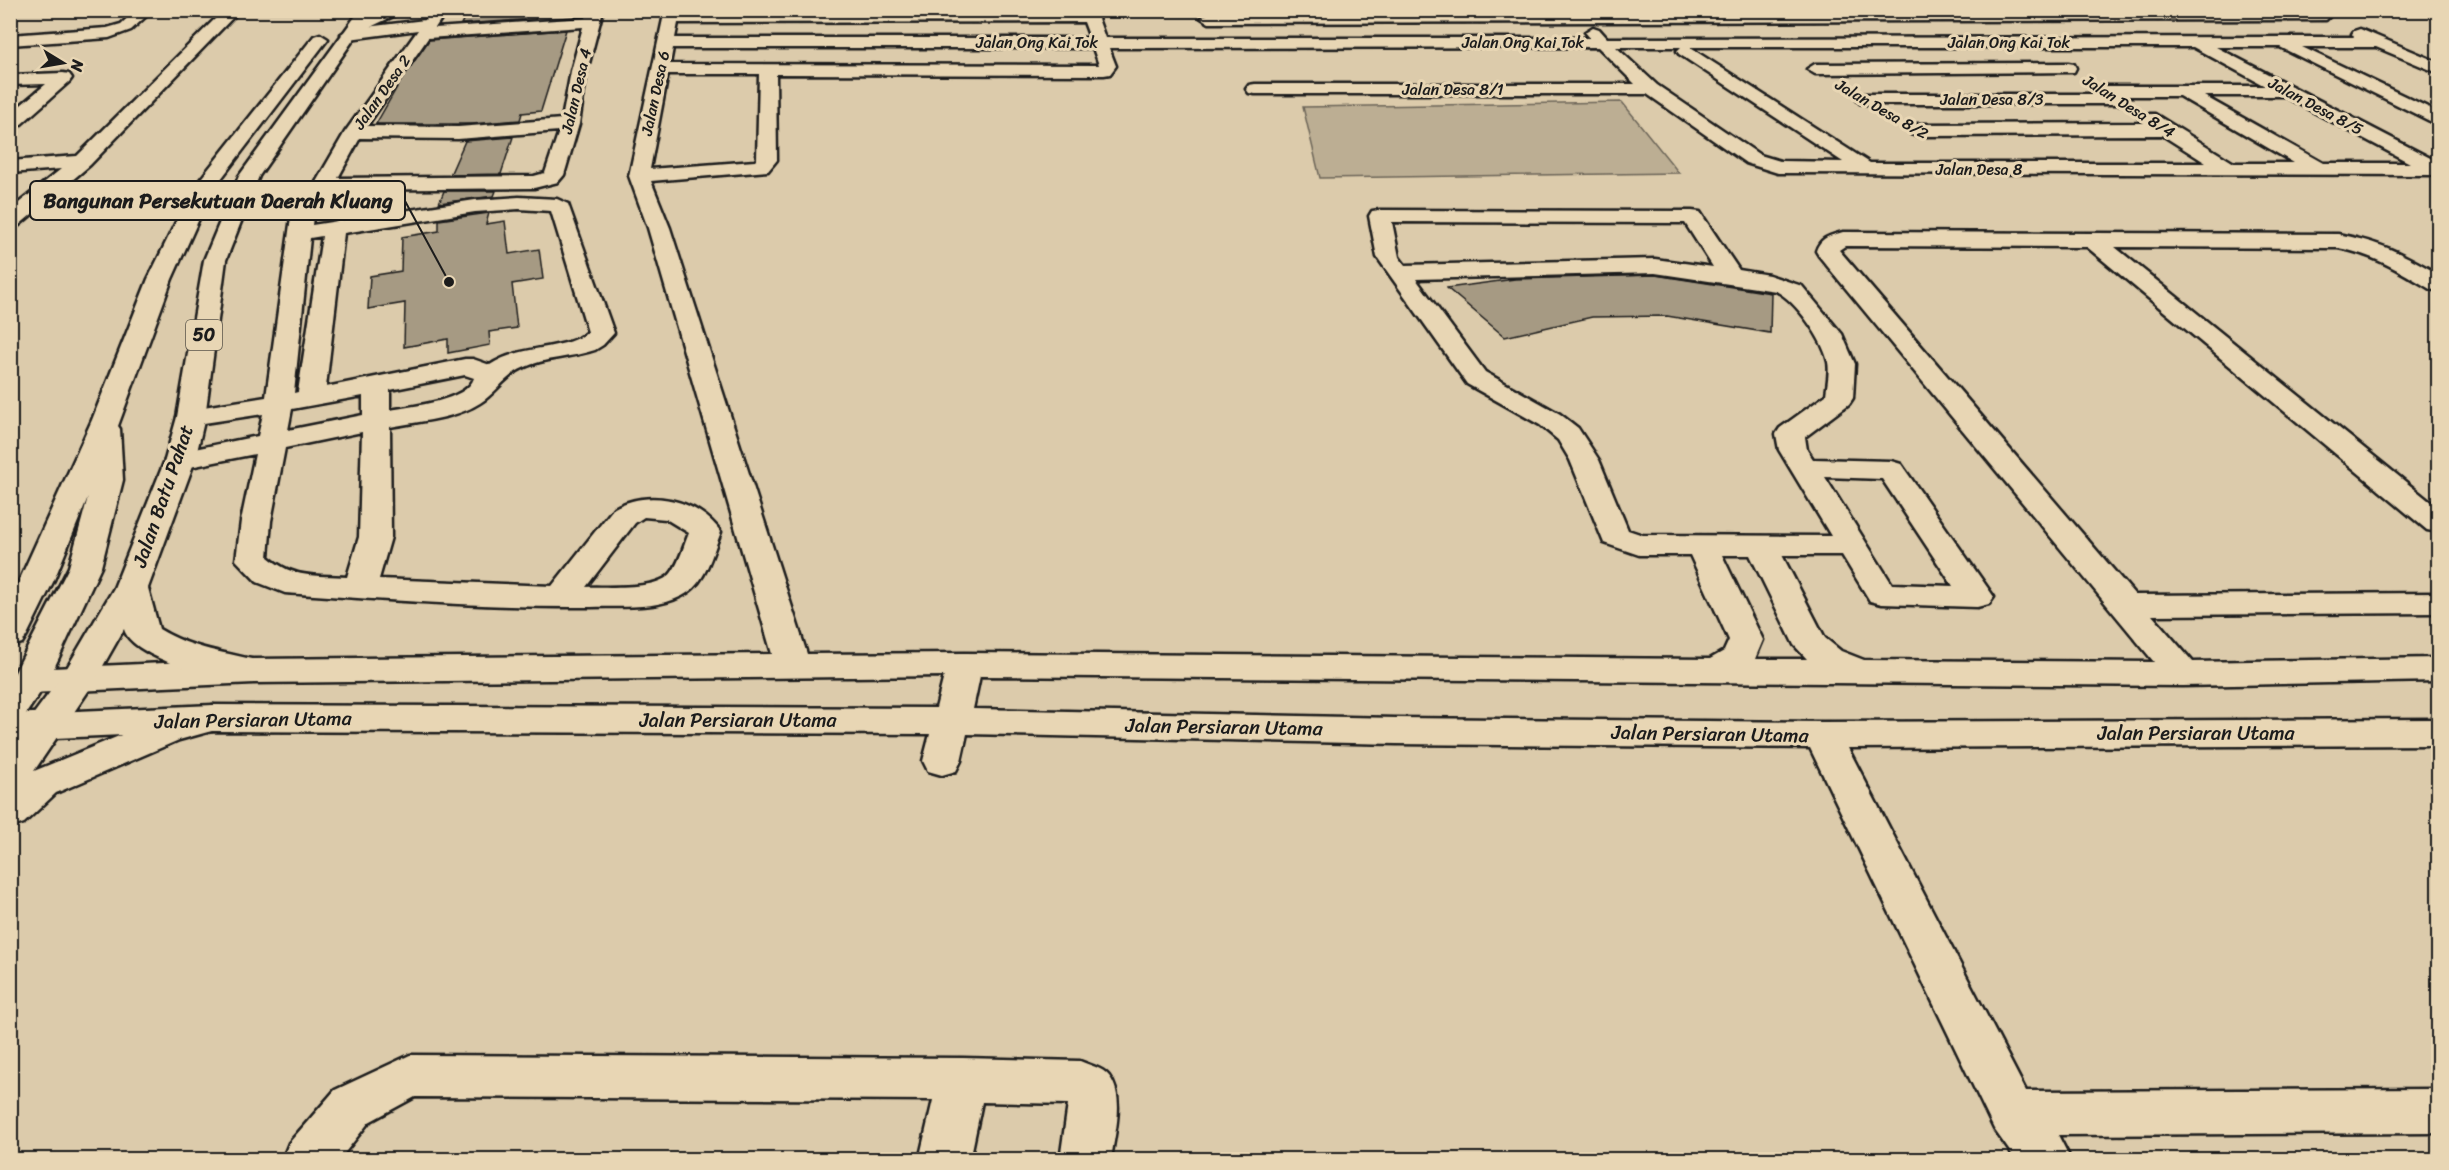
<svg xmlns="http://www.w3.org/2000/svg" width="2449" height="1170" font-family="Sriracha,sans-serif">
  <rect width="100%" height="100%" fill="#dccbab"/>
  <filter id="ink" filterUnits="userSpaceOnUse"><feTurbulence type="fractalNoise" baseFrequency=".0167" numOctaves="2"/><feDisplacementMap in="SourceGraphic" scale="12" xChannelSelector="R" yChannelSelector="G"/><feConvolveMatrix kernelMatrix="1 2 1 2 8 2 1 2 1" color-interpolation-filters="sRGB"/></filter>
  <g filter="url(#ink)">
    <polygon fill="#bcae93" stroke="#6c6558" stroke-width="1.5" points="1622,102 1679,173 1320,178 1303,107"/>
    <g fill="#a69a83" stroke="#1c1c1c" stroke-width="1.5">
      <polygon points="469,10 539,10 535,19 461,24"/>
      <polygon points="566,30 541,111 522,113 520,120 472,124 376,124 400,82 429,40"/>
      <polygon points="513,137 501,174 450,175 465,141"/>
      <polygon points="444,191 496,191 494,196 439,203"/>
      <polygon points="489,213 486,224 505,221 509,254 539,249 543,279 512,284 517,328 489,332 490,345 448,353 448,339 404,347 405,303 368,309 370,276 401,271 402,237 439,231 439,220"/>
      <polygon points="1655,275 1771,293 1770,333 1667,316 1592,317 1505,337 1447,288 1515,279"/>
    </g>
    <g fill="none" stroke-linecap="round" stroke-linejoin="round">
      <g stroke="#1c1c1c" stroke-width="5">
        <g id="minor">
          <polygon points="136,10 153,10 131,30 109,38 10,45 10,35 107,28 121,24"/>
          <polygon points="224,10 240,10 90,165 18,226 10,227 10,210 61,169 10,173 10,161 77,156"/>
          <path d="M432,10H447L435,28L586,18L588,10H603L587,71L579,124L564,175L558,182L534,188L334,190L319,186L316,182L345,132L418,30L349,39L341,34L349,29L425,20ZM583,27L571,71L562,119L458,127L367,126L428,38ZM559,131L545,173L534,176L338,178L360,138L458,139Z"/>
          <path d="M665,10H680V13L1080,12V10H1095L1105,38H1590L1585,32L1593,27L1599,29L1607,38L2354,37L2352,34L2354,31L2360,29L2438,62V73L2376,47H2302L2438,112V125L2280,47H2216L2438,162V175L1778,173L1746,163L1647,94H1255L1249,93L1246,89L1249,85L1255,84H1635L1598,47L1109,48L1116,66L1110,74L1104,75L776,74L777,160L768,171L651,181L670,228L807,654L965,653L1710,659L1724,651L1729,640L1690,555H1639L1604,543L1570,460L1558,440L1540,425L1467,384L1377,257L1369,216L1372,211L1380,210L1692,211L1700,212L1739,270L1769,275L1802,286L1842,334L1855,364L1853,398L1849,404L1805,437L1807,450L1813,459L1891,461L1901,464L1994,597L1989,604L1977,607L1882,604L1870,601L1842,555H1782L1825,638L1841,651L1864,660L2154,662L1819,256L1816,251C1821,237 1829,236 1843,232L2338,234C2382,243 2400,252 2438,274V291L2430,289C2398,270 2375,255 2338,248L2115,247L2438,508V532L2427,530L2087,247L1845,246L1839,250L2135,595L2438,593V613L2152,615L2193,662L2438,658V681L2183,686L980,676L973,709L1396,718L1823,722L2438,719V745L1848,748L2026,1091L2438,1089V1133L2058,1135L2071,1160H2016L1994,1129L1810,748L1396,744L967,734L961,761L956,771L942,775L928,771L923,761L930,734L213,731L10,740V714L213,705L936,708L944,676L254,683L30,693L17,689L12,681L17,673L30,669L254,659L772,654L648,228L629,176ZM1084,22L1090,38H675L678,23ZM1616,47H1681L1677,51L1679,54L1843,162L1780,161L1760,155L1657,85ZM1689,47H2193L2265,86H2105L2099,87L2096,91L2098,94H1866L1860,95L1857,99L1860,103L1866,104H2118L2124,103L2127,99L2125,96H2179L2294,163H2234L2155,114H2141L2139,118L2144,123L1918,124L1911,126L1909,130L1911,134L1918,136L2162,135L2206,163H1870ZM673,48H1093L1099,65L670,64ZM668,74H759L757,159L755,161L650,169ZM2204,96H2284L2410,163H2323ZM1392,222L1685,223L1713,267L1655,259L1405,265L1399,257ZM1655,273L1776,291C1796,301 1823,339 1828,362C1830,372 1827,385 1826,395L1780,428L1776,434L1779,450L1831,536L1643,535L1628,530L1599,460L1578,428L1560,414L1485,372L1416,279ZM1825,477L1882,479L1953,586L1892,584ZM1722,555H1750L1794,645L1807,659H1755L1763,640Z"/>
          <polygon points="2321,12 2326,14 2329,17 2326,20 1209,23 1201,18 1209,13"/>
          <polygon points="2068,63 2074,64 2076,68 2074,72 1815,74 1807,69 1815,64"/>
          <polygon points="63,73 69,74 72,78 69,82 17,128 10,129 10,114 46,84 10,85 10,75"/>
          <path d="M519,197L557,199L568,204L614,333L603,345L595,350C572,358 545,357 523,368C505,376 496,393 480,403C455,419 420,421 390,427L391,537L379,579L552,586L613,509C647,488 698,499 721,532C711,556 706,584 682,596C655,610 620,606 591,607C490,608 387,600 285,593L257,582L236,560L241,521L255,454L180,469L170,466L165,460L170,454L258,436L263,414L191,425L181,423L177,417L181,411L191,409L266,397L291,217L294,212L302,211L310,212L313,217L312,225L475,200ZM519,209L551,211L588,332C566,351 521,344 490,365L473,359H465L326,387L344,233L475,212ZM322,236L298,392L294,393L310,238ZM465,375L474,378C467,401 412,406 390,410V390ZM363,396V415L288,430L292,409ZM362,432L359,537L347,577C315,575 294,579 268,557L271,521L285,448ZM644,517L666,519L689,533C684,545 680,561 672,572C659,591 607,586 586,587L635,523Z"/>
          <path d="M410,1055L963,1058L1080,1061C1089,1065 1103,1068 1109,1076C1126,1097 1114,1136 1111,1160H1060L1068,1104L982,1102L970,1160H919L933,1100L415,1097L369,1122L339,1160H282L289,1143L335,1090Z"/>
        </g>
      </g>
      <g stroke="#1c1c1c" stroke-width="5">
        <g id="highway">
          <path d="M360,10H375L371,16L385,10H406L358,33L259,176L226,260L205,417L195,460L148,588L159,629C195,651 228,652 267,663L272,671L267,679C262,680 257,682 253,682C225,683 131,658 124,629L91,687L34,771L153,722L213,705L226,709L232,718L226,727L179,740L56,793L24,823L10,828V746L64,673L114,588L165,460L177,417L204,260L239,176Z"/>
          <polygon points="320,34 328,39 211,192 172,279 118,426 120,429 123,480 101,567 48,681 23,718 10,721 10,682 69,567 88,497 54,580 27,635 22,643 10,646 10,601 92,420 148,279 191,191 314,36"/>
        </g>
      </g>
      <use href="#minor" fill="#e8d6b4" fill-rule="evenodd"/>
      <use href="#highway" fill="#e8d6b4" fill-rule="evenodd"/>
    </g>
  </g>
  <g text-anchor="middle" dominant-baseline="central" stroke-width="6" stroke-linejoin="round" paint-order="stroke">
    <g font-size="16" fill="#1c1c1c" stroke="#e8d6b4">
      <text x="1037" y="42">Jalan Ong Kai Tok</text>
      <text x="1523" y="42">Jalan Ong Kai Tok</text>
      <text x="2009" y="42">Jalan Ong Kai Tok</text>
      <text x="1453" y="89">Jalan Desa 8/1</text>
      <text transform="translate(576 91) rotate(-77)">Jalan Desa 4</text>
      <text transform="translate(382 92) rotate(-55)">Jalan Desa 2</text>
      <text transform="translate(655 93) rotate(-78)">Jalan Desa 6</text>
      <text x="1992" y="99">Jalan Desa 8/3</text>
      <text transform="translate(2129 106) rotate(32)">Jalan Desa 8/4</text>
      <text transform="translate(2316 106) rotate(28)">Jalan Desa 8/5</text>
      <text transform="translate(1882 109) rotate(30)">Jalan Desa 8/2</text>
      <text x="1979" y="169">Jalan Desa 8</text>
    </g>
    <rect fill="#e8d6b4" stroke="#59544a" stroke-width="1.5" x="186" y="320" width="36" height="30" rx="4.5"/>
    <g font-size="18" font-weight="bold" fill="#1c1c1c">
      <text x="204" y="335">50</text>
    </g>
    <g font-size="20" fill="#1c1c1c" stroke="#e8d6b4">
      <text transform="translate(163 496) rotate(-71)">Jalan Batu Pahat</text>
      <text transform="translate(253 720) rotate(-1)">Jalan Persiaran Utama</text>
      <text x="738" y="720">Jalan Persiaran Utama</text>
      <text transform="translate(1224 727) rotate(1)">Jalan Persiaran Utama</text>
      <text x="2196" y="733">Jalan Persiaran Utama</text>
      <text transform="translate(1710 734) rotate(1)">Jalan Persiaran Utama</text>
    </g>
  </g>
  <path fill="none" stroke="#1c1c1c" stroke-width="2" d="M449 282L405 201"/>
  <circle fill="#1c1c1c" stroke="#e8d6b4" stroke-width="2" cx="449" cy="282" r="6"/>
  <rect fill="#e8d6b4" stroke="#1c1c1c" stroke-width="2" x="30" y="181" width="375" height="39" rx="6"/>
  <g font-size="21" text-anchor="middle" font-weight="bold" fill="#1c1c1c">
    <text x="218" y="208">Bangunan Persekutuan Daerah Kluang</text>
  </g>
  <rect width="2449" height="1170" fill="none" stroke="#e8d6b4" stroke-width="36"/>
  <rect x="18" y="18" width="2413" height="1134" fill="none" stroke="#1c1c1c" stroke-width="2" filter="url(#ink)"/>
  <g transform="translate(63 63) rotate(101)" stroke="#e8d6b4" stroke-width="4.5" paint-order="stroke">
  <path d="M0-4.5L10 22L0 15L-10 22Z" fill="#1c1c1c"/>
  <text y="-9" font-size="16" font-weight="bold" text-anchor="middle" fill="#1c1c1c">N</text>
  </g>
</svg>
